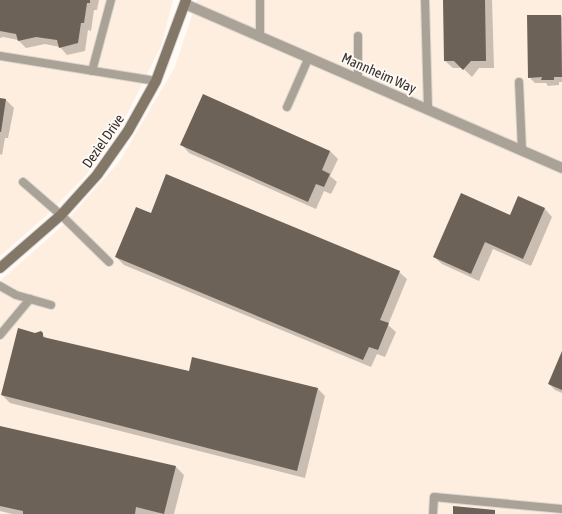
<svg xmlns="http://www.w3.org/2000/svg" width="562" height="514" font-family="'Asap Condensed',sans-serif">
  <rect width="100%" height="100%" fill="#fffaf5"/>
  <g fill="#fdeee0">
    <polygon points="0,0 173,0 161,46 127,114 86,175 49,213 0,256"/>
    <polygon points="197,0 562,0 562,514 0,514 0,281 59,229 119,162 175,67"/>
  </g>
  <g fill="#0003">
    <polygon points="0,0 99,0 97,10 94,10 91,31 88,30 85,51 67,55 60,47 45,44 26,48 18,40 3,37 0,38"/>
    <polygon points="444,0 492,0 494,68 479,68 472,77 463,68 453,68 445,61"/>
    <polygon points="528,16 561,16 562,17 562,82 559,82 559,85 548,86 546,83 535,83 529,77"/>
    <polygon points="203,96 330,151 338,159 330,176 337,182 331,194 324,191 316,209 189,153 182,145"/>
    <polygon points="0,99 6,100 14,108 8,138 5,138 2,155 0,154"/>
    <polygon points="519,198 545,209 552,217 531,266 493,249 479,281 442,264 434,257 511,216"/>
    <polygon points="151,214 399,272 407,279 388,325 396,332 385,357 377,354 371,367 124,265 116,257"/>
    <polygon points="40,332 47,339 190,372 317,388 325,396 305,478 10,403 2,395 36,334"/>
    <polygon points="562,354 562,393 555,390 549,384"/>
    <polygon points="0,427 176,467 184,475 174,514 12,514 0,511"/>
  </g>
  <g fill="#6c6257">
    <polygon points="0,0 90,0 90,3 87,3 84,23 81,23 78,43 59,48 57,40 36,37 18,41 16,34 0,31"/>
    <polygon points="443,0 485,0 486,61 471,61 463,70 454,61 444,61"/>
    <polygon points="527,15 561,15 562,77 554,77 554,80 541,80 542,77 528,78"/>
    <polygon points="203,94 330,151 322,170 330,174 324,187 316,184 308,202 180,145"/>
    <polygon points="0,98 6,99 1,132 0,132"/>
    <polygon points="166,174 400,271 380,320 389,323 378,350 369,347 363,360 115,257 136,207 151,213"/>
    <polygon points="461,193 510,215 518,196 545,208 523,259 485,242 471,274 433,257"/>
    <polygon points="18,328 35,333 41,331 43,333 43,337 189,371 192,357 318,388 297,471 1,395"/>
    <polygon points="562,351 562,390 548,384"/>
    <polygon points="0,426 176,466 164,514 136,507 135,514 23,514 23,511 0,506"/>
    <polygon points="453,506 495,510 495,514 453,514"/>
  </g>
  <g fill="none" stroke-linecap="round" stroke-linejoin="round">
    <g stroke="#dbd6d1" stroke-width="10">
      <g id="lane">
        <polyline points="425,0 428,109"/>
        <polyline points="260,36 260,0"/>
        <polyline points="0,56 156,81"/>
        <polyline points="92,71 111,0"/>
        <polyline points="358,79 358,36"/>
        <polyline points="519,82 522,150"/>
        <polyline points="287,107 309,57"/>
        <polyline points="23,182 61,215 109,262"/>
        <polyline points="0,286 16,295 51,305"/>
        <polyline points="0,335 30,299"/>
        <polyline points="433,514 434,497 562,509"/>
      </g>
    </g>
    <g stroke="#dbd6d1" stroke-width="12">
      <polyline id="street" points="185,4 562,168"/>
    </g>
    <g stroke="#dbd6d1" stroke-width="12">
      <polyline id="secondary" points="0,268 61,215 97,175 128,131 156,81 186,0"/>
    </g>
    <use href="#lane" stroke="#aaa296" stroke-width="8"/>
    <use href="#street" stroke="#aaa296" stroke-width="10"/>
    <use href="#secondary" stroke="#837867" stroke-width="10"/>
  </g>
  <g text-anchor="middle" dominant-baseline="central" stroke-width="4" stroke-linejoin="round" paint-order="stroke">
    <g font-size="14" fill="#36312d" stroke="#fffaf5">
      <text transform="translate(379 73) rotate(24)">Mannheim Way</text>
      <text transform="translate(103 141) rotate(-55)">Deziel Drive</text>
    </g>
  </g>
</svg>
